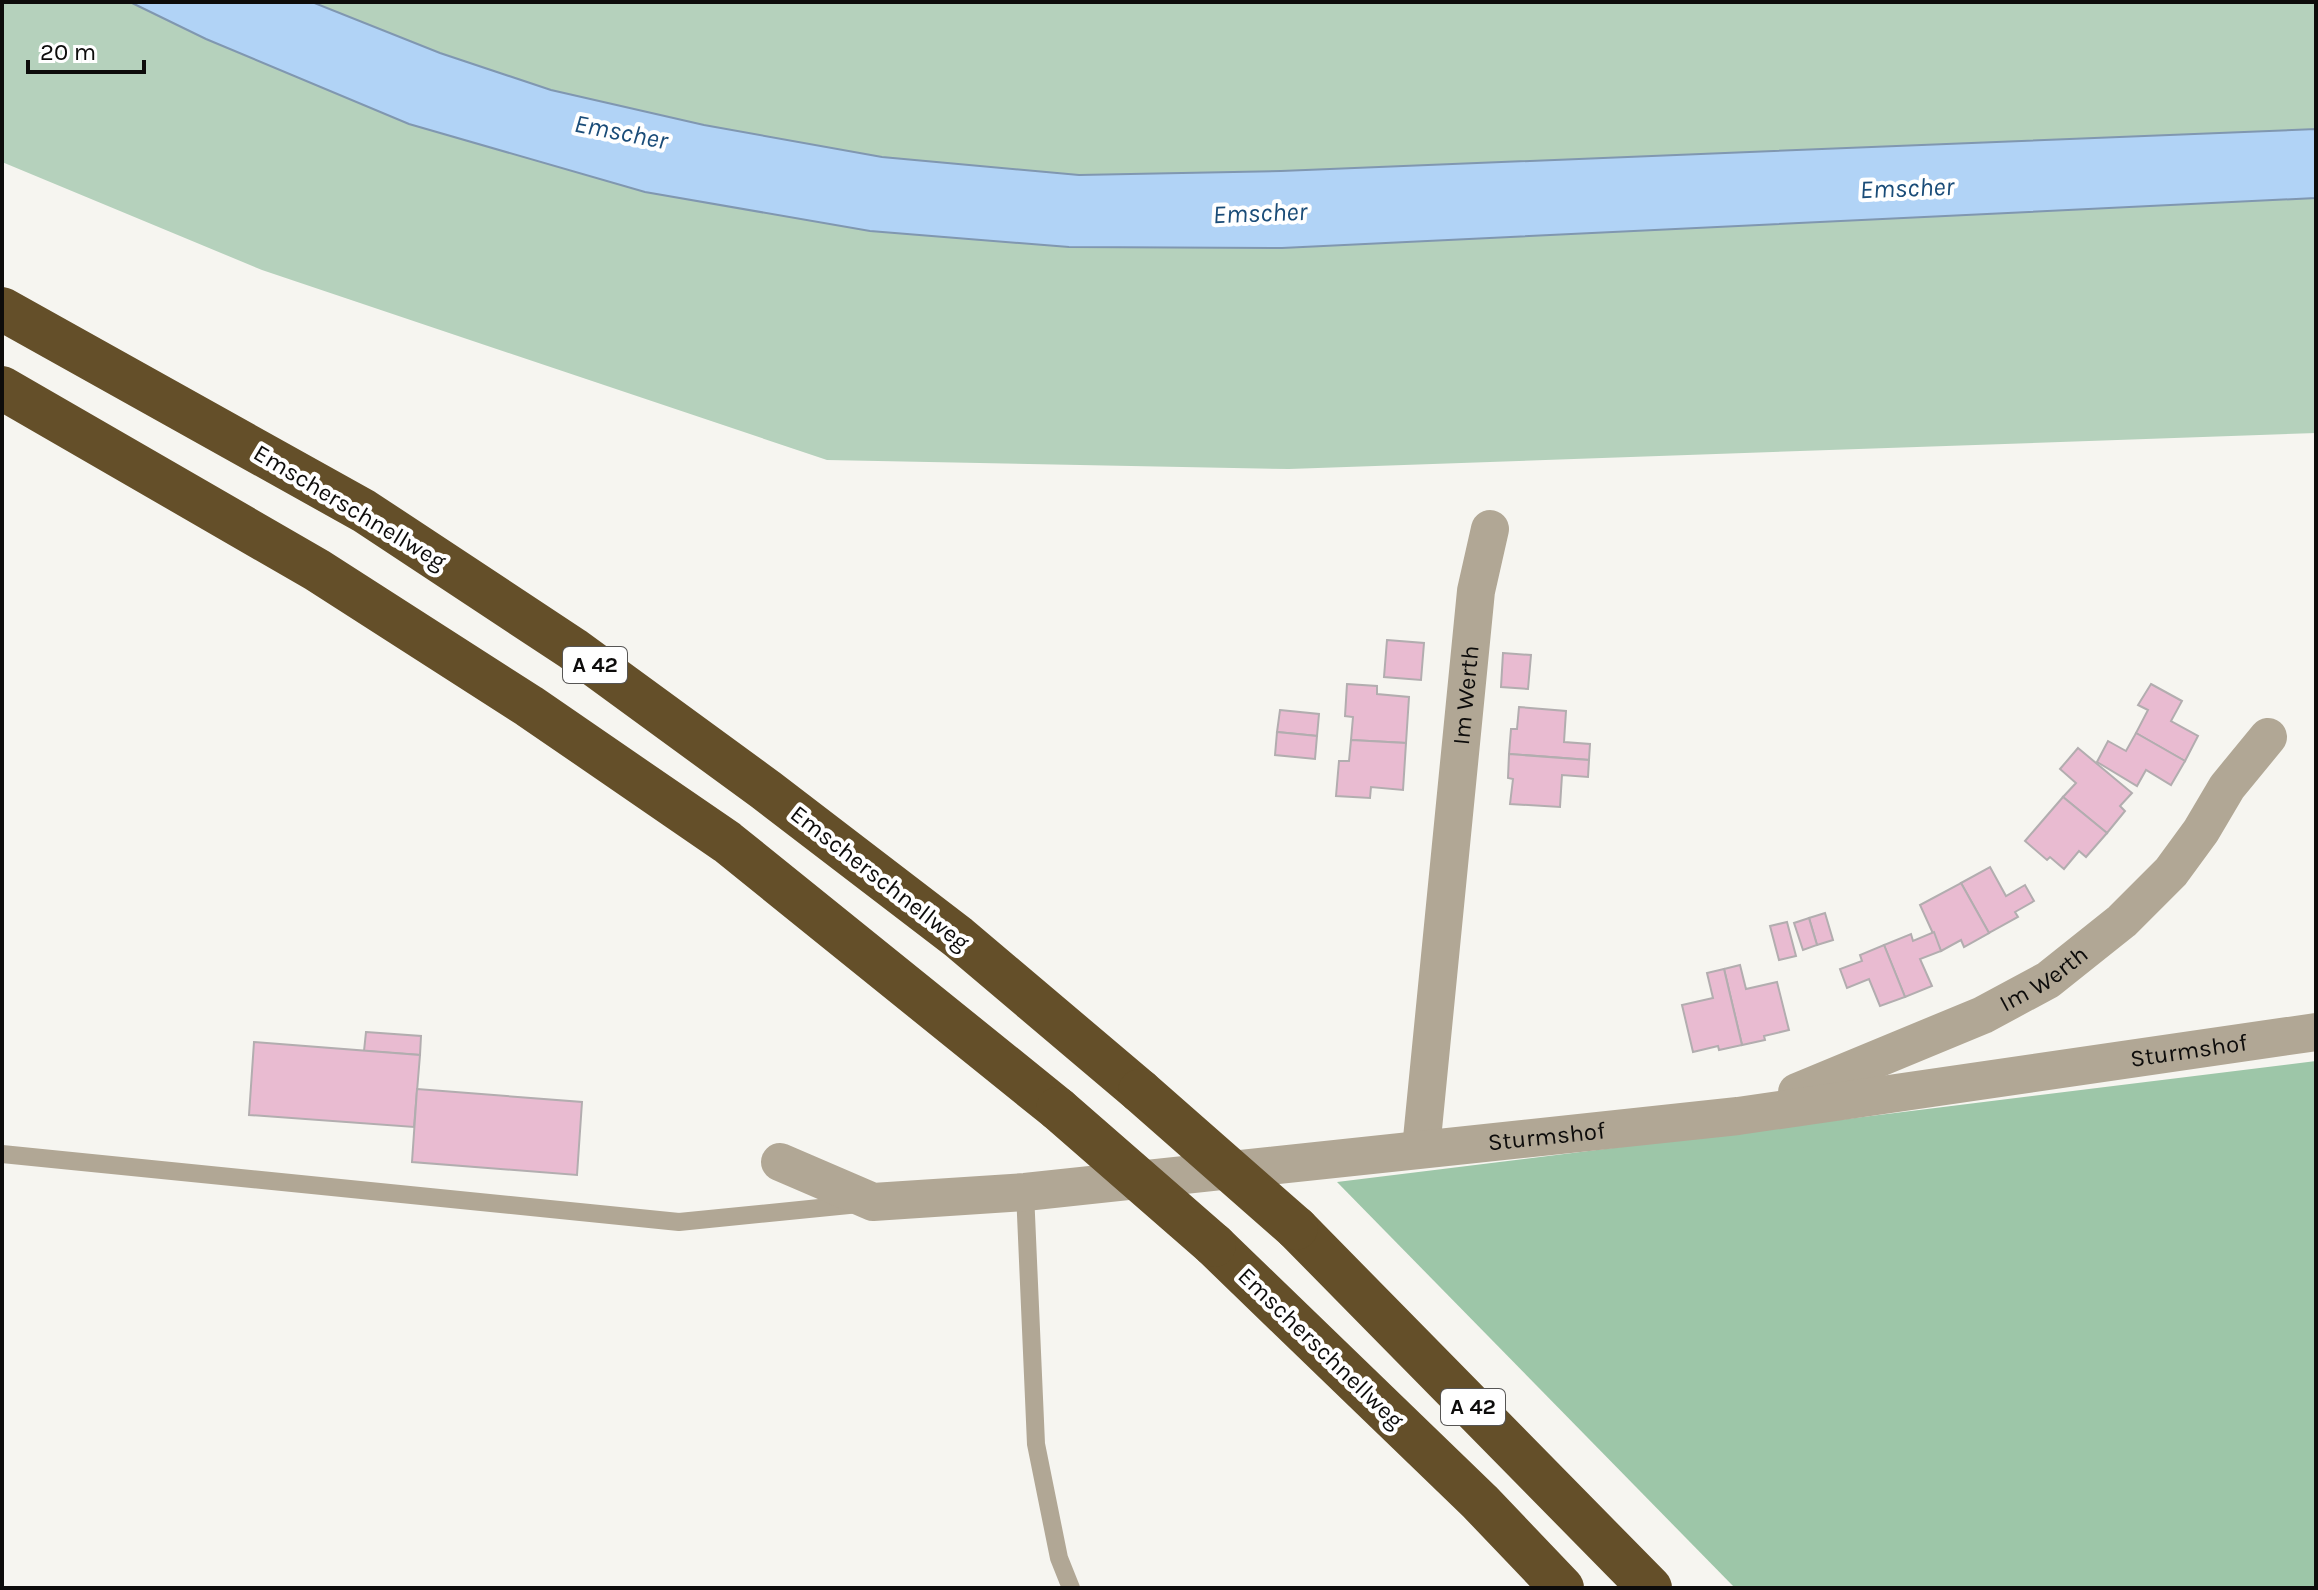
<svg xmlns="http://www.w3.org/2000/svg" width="2318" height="1590" font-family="Karla,sans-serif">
  <rect width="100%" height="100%" fill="#f6f5f0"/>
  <g fill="#b5d1bc">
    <polygon points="2,2 130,2 206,39 409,124 645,192 870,231 1282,248 2316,198 2316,433 1289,469 827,460 262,270 2,162"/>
    <polygon points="312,2 2316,2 2316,129 1281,171 1079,175 882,157 704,125 551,90 440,53"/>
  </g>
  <polygon fill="#9dc6a8" points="2316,1061 2316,1588 1735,1588 1337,1182"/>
  <polygon fill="#b1d3f6" stroke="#8097b0" stroke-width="2" points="130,2 312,2 440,53 551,90 704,125 882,157 1079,175 1281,171 2316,129 2316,198 1282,248 1069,247 870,231 645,192 409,124 206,39"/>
  <g fill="#e9bbd1" stroke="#b2adaf" stroke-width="2">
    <polygon points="1387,640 1424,643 1421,680 1384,677"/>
    <polygon points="1503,653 1531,655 1528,689 1501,687"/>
    <polygon points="1347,684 1377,686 1377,694 1409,697 1406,743 1351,740 1353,717 1345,716"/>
    <polygon points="2151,684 2182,701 2171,721 2198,736 2185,761 2136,733 2148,710 2138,705"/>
    <polygon points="1519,707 1566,711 1564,742 1590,744 1589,760 1509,754 1511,729 1517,729"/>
    <polygon points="1280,710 1319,714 1317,736 1277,732"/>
    <polygon points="1277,732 1317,736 1315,759 1275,755"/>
    <polygon points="2136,733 2185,761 2171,785 2146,770 2137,786 2097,762 2108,741 2126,751"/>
    <polygon points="1351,740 1406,743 1403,790 1371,787 1370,798 1336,796 1339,761 1349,761"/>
    <polygon points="2078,748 2132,793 2120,806 2125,811 2107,833 2063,797 2076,783 2060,769"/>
    <polygon points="1509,754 1589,760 1588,777 1562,775 1560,807 1510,804 1513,779 1508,778"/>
    <polygon points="2063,797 2107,833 2086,857 2079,851 2064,869 2050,857 2047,860 2025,841"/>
    <polygon points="1990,867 2006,896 2025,885 2034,901 2015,912 2018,917 1989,933 1961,883"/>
    <polygon points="1961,883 1989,933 1964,947 1961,940 1941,951 1920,905"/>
    <polygon points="1825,913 1833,940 1817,945 1809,918"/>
    <polygon points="1809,918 1817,945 1803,950 1794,923"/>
    <polygon points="1787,922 1796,956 1779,960 1770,926"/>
    <polygon points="1934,932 1941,951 1920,959 1932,986 1905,997 1884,945 1911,934 1913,941"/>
    <polygon points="1884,945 1905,997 1880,1006 1869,979 1847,988 1840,969 1862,961 1860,955"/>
    <polygon points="1740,965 1746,989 1777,982 1789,1030 1764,1036 1765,1040 1742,1045 1724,969"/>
    <polygon points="1724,969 1742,1045 1719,1050 1718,1046 1693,1052 1682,1005 1713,998 1707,973"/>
    <polygon points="366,1032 421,1036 420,1055 364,1051"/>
    <polygon points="254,1042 420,1055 414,1127 249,1115"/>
    <polygon points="417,1089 582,1102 577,1175 412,1162"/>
  </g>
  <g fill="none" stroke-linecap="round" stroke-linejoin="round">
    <g stroke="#b1a795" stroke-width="18">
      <polyline points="2,1154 679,1222 859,1204"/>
      <polyline points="1025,1192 1036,1444 1059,1558 1071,1588"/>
    </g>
    <g stroke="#b1a795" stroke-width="38">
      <path id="s1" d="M1797,1092L1983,1015L2048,980L2122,921L2171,872L2201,831L2227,787L2268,737"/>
      <path id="s2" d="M1421,1149L1476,591L1490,529"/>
      <path id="s3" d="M780,1162L873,1202L1025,1192L1738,1116L2316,1032"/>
    </g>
    <g stroke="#644f29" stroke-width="44">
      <polyline points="2,309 364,511 573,649 766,790 958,937 1140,1091"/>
      <polyline points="2,388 317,570 529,706 727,842 1058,1109"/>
      <polyline points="1296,1228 1650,1588"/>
      <polyline points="1214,1245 1480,1502 1562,1588"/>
    </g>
    <g stroke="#644f29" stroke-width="44">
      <polyline points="1140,1091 1296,1228"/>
      <polyline points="1058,1109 1214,1245"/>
    </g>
  </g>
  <g text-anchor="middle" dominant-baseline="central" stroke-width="8" stroke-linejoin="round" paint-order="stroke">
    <g fill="#fff" stroke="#565554" stroke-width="2">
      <rect x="563" y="647" width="64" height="36" rx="6"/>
      <rect x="1441" y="1389" width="64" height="36" rx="6"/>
    </g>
    <g font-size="22" font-weight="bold" fill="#0d0c0b">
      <text x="595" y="665">A 42</text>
      <text x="1473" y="1407">A 42</text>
    </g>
    <g font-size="24" fill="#0d0c0b" stroke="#fff">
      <text transform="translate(350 507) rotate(31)">Emscherschnellweg</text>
      <text stroke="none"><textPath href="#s2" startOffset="456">Im Werth</textPath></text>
      <text transform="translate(880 878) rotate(38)">Emscherschnellweg</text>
      <text stroke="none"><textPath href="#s1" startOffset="272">Im Werth</textPath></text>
      <text stroke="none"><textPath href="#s3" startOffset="1426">Sturmshof</textPath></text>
      <text stroke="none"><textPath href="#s3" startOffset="778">Sturmshof</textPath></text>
      <text transform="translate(1321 1348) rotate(44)">Emscherschnellweg</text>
    </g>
    <g font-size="26" font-style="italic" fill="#1a4c78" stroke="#fff">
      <text transform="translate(621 132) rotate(11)">Emscher</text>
      <text transform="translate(1907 188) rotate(-2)">Emscher</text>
      <text transform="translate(1260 213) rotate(-2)">Emscher</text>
    </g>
  </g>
  <rect width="2318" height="1590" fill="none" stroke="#0d0c0b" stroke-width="8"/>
  <path d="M28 60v12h116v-12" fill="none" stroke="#0d0c0b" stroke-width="4"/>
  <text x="40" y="60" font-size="24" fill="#0d0c0b" stroke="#ffffff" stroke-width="6" paint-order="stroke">20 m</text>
</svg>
